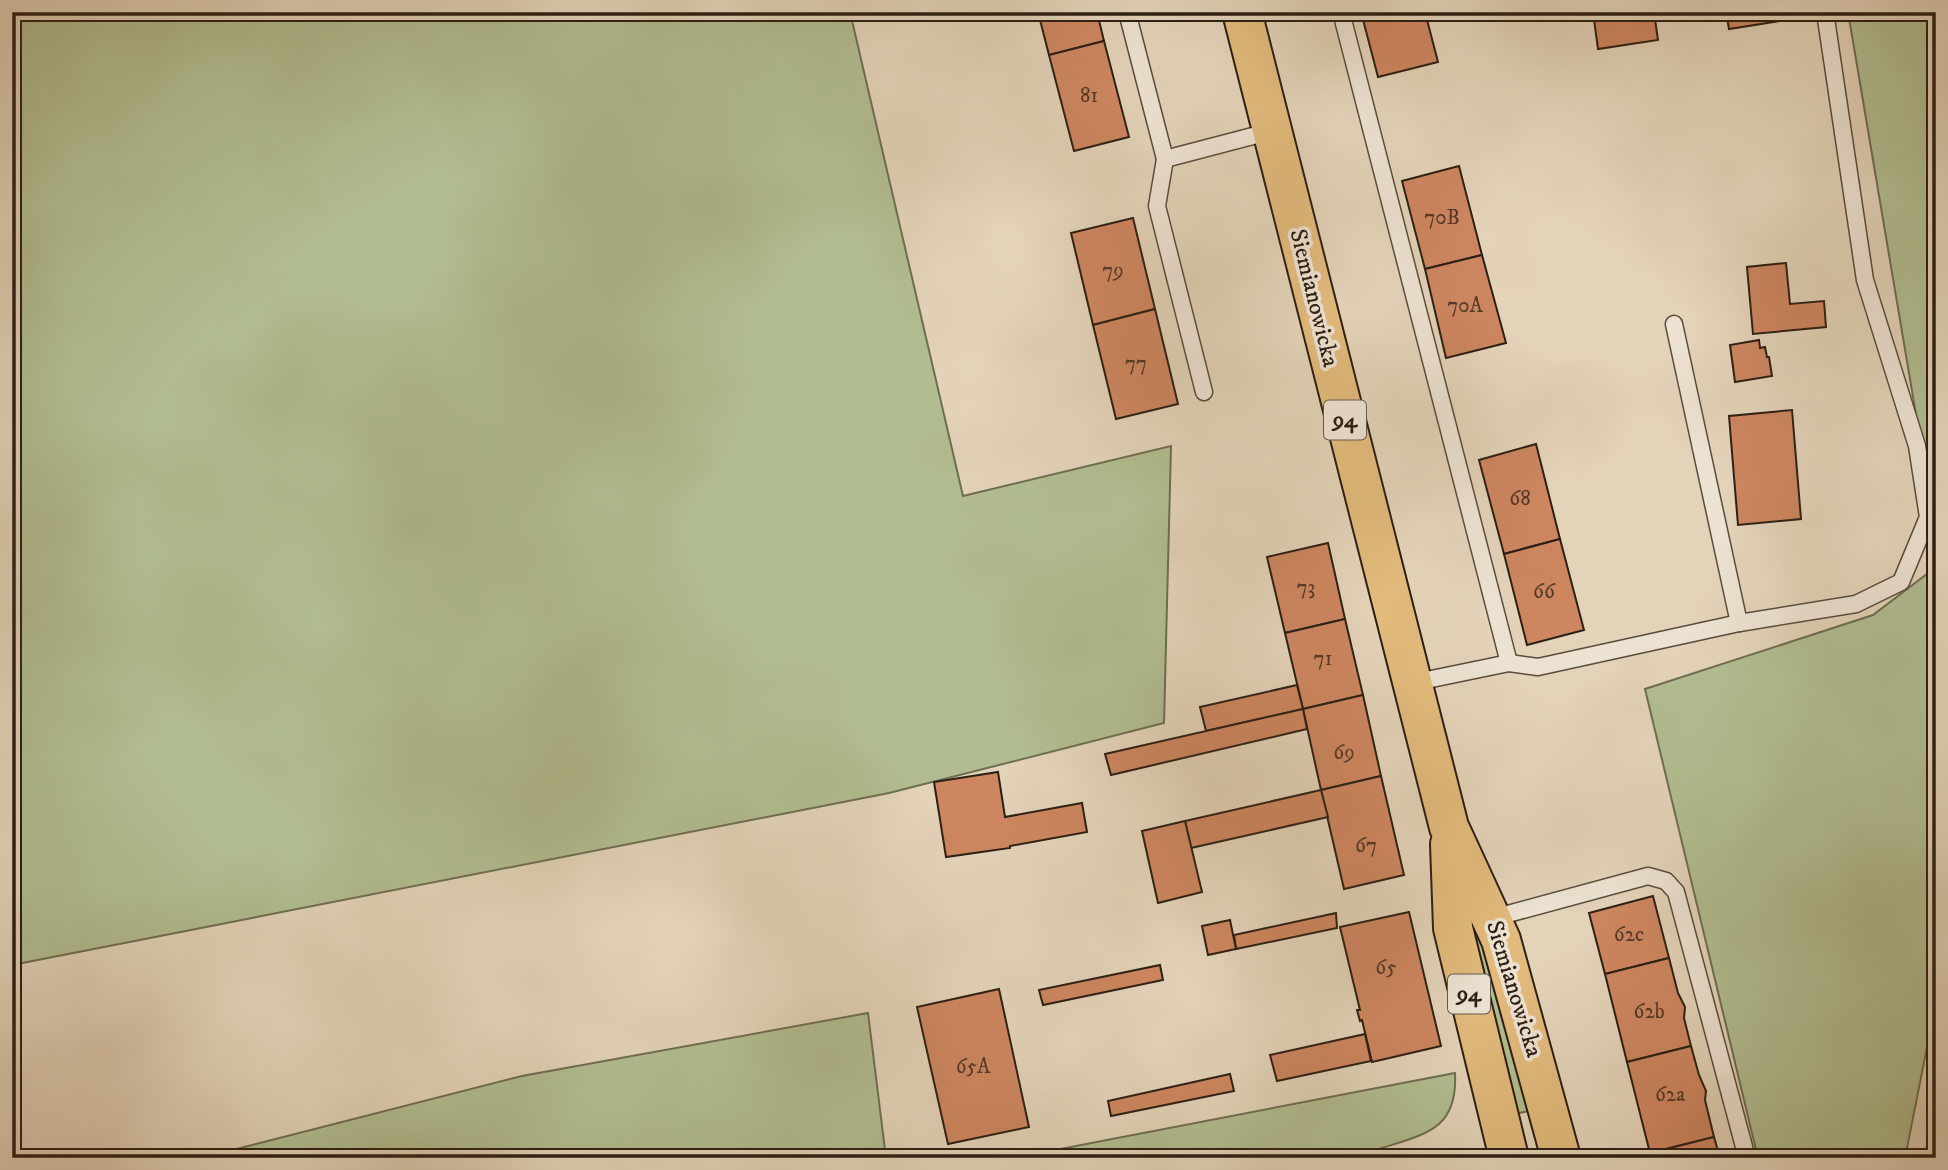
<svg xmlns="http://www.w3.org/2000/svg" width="1948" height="1170" font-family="'IM FELL DW Pica',serif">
  <rect width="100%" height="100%" fill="#e3d3b9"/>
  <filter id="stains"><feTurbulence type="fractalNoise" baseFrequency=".00286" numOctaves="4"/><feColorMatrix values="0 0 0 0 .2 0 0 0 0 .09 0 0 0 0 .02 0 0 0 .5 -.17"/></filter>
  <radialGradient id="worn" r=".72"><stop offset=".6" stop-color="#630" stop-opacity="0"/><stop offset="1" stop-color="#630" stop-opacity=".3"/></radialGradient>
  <g fill="#b1bd91" stroke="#6e6e52" stroke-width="2">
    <polygon points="12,12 850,12 963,496 1171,446 1164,723 889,793 12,965"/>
    <polygon points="1848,12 1936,12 1936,533"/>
    <polygon points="1936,567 1936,1002 1905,1158 1758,1158 1645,689 1873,615"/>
    <polygon points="1467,917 1479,929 1529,1111 1515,1114"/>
    <polygon points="868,1013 886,1158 201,1158 522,1076"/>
    <path d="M1455,1073C1458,1130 1425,1134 1379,1149L1380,1158H1013Z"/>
  </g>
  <g fill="#cd8660" stroke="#2c1f14" stroke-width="2">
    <polygon points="1038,12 1097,12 1104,41 1049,55"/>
    <polygon points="1361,12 1425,12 1438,62 1378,77"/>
    <polygon points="1593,12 1654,12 1658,40 1598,49"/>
    <polygon points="1726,12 1785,12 1786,20 1729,29"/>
    <polygon points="1104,41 1129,137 1074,151 1049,55"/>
    <polygon points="1459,166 1482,255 1425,269 1402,181"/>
    <polygon points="1133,218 1155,309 1093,325 1071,233"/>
    <polygon points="1482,255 1506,343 1446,358 1425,269"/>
    <polygon points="1786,263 1790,304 1824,301 1826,327 1753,334 1747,267"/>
    <polygon points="1155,309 1178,404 1116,419 1093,325"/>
    <polygon points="1759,340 1760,348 1765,347 1767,357 1769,357 1772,376 1735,382 1730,345"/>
    <polygon points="1792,410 1801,519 1738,525 1729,416"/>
    <polygon points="1536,444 1560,539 1504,554 1479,460"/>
    <polygon points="1560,539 1584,630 1527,645 1504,554"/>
    <polygon points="1328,543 1345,619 1285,633 1267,557"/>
    <polygon points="1345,619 1363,695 1303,709 1285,633"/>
    <polygon points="1297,685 1303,709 1206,731 1200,707"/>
    <polygon points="1363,695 1381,776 1321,790 1303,709"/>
    <polygon points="1303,709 1307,729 1111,775 1105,754"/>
    <polygon points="998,772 1005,817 1082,803 1087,832 1010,846 1010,848 946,857 934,782"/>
    <polygon points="1381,776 1404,875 1344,889 1321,790"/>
    <polygon points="1321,790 1328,817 1191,848 1185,821"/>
    <polygon points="1185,821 1202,892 1158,903 1142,831"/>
    <polygon points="1653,896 1669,958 1605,974 1589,913"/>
    <polygon points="1409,912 1441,1046 1372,1062 1362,1020 1360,1021 1357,1010 1360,1010 1340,927"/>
    <polygon points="1336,913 1337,928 1236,949 1234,935"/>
    <polygon points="1230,920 1236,949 1208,955 1202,926"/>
    <polygon points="1669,958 1678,993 1685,1007 1684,1018 1691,1046 1627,1062 1605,974"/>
    <polygon points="1160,965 1163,980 1043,1005 1039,990"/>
    <polygon points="999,989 1029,1127 948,1144 917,1007"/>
    <polygon points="1365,1034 1371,1061 1277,1081 1270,1055"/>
    <polygon points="1691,1046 1699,1075 1706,1091 1705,1100 1714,1137 1650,1153 1627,1062"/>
    <polygon points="1230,1074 1234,1091 1111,1116 1108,1101"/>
    <polygon points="1714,1137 1720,1158 1651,1158 1650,1153"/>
  </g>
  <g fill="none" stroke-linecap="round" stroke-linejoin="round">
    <g stroke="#5a4c3d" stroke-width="19">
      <g id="lane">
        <polyline points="1127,12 1165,159 1157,206 1204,392"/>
        <polyline points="1341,12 1509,663"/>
        <polyline points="1165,159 1272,131"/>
        <polyline points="1674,324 1739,623"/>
        <polyline points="1412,683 1509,663 1538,667 1739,623 1856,604 1901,582 1928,517 1917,446 1865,280 1825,12"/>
        <polyline points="1493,918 1648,876 1666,881 1676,892 1747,1158"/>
      </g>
    </g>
    <g stroke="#2c1f14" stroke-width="42">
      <g id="primary">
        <polyline points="1242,12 1449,827 1501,940 1561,1158"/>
        <polyline points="1450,844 1453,928 1509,1158"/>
      </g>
    </g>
    <use href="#lane" stroke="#ede2d2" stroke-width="16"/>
    <use href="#primary" stroke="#e2ba7c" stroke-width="38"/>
    <g stroke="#2c1f14" stroke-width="8">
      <polyline id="rail" points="1928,1158 1936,1110"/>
    </g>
    <use href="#rail" stroke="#ede2d2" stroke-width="5" stroke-dasharray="16" stroke-linecap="butt"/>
  </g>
  <g text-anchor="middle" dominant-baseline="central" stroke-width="7" stroke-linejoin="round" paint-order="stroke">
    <g font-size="21" fill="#543927">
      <text x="1089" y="96">81</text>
      <text x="1442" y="218">70B</text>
      <text x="1113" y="271">79</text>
      <text x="1465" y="306">70A</text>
      <text x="1136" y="364">77</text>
      <text x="1520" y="499">68</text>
      <text x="1306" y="588">73</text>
      <text x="1544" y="592">66</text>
      <text x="1323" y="659">71</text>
      <text x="1344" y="753">69</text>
      <text x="1366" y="846">67</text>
      <text x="1629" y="935">62c</text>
      <text x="1386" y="968">65</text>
      <text x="1649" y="1012">62b</text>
      <text x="973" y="1067">65A</text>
      <text x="1670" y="1095">62a</text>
    </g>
    <g fill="#ede2d2" stroke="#665a4d" stroke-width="2">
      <rect x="1324" y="400.5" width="42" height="39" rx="5"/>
      <rect x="1448" y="974.5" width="42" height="39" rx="5"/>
    </g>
    <g font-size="23" font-weight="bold" fill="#2c1f14">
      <text x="1345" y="420">94</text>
      <text x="1469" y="994">94</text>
    </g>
    <g font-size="24" fill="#2c1f14" stroke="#ede2d2">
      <text transform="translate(1314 298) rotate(76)">Siemianowicka</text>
      <text transform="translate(1514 989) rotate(73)">Siemianowicka</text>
    </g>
  </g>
  <rect width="1948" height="1170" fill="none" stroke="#e3d3b9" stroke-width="42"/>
  <rect x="14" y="14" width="1920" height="1142" fill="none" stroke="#2c1f14" stroke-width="3.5"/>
  <rect x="21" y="21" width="1906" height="1128" fill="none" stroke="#2c1f14" stroke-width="2"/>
  <rect width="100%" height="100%" filter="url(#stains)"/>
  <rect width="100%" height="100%" fill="url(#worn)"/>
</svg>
